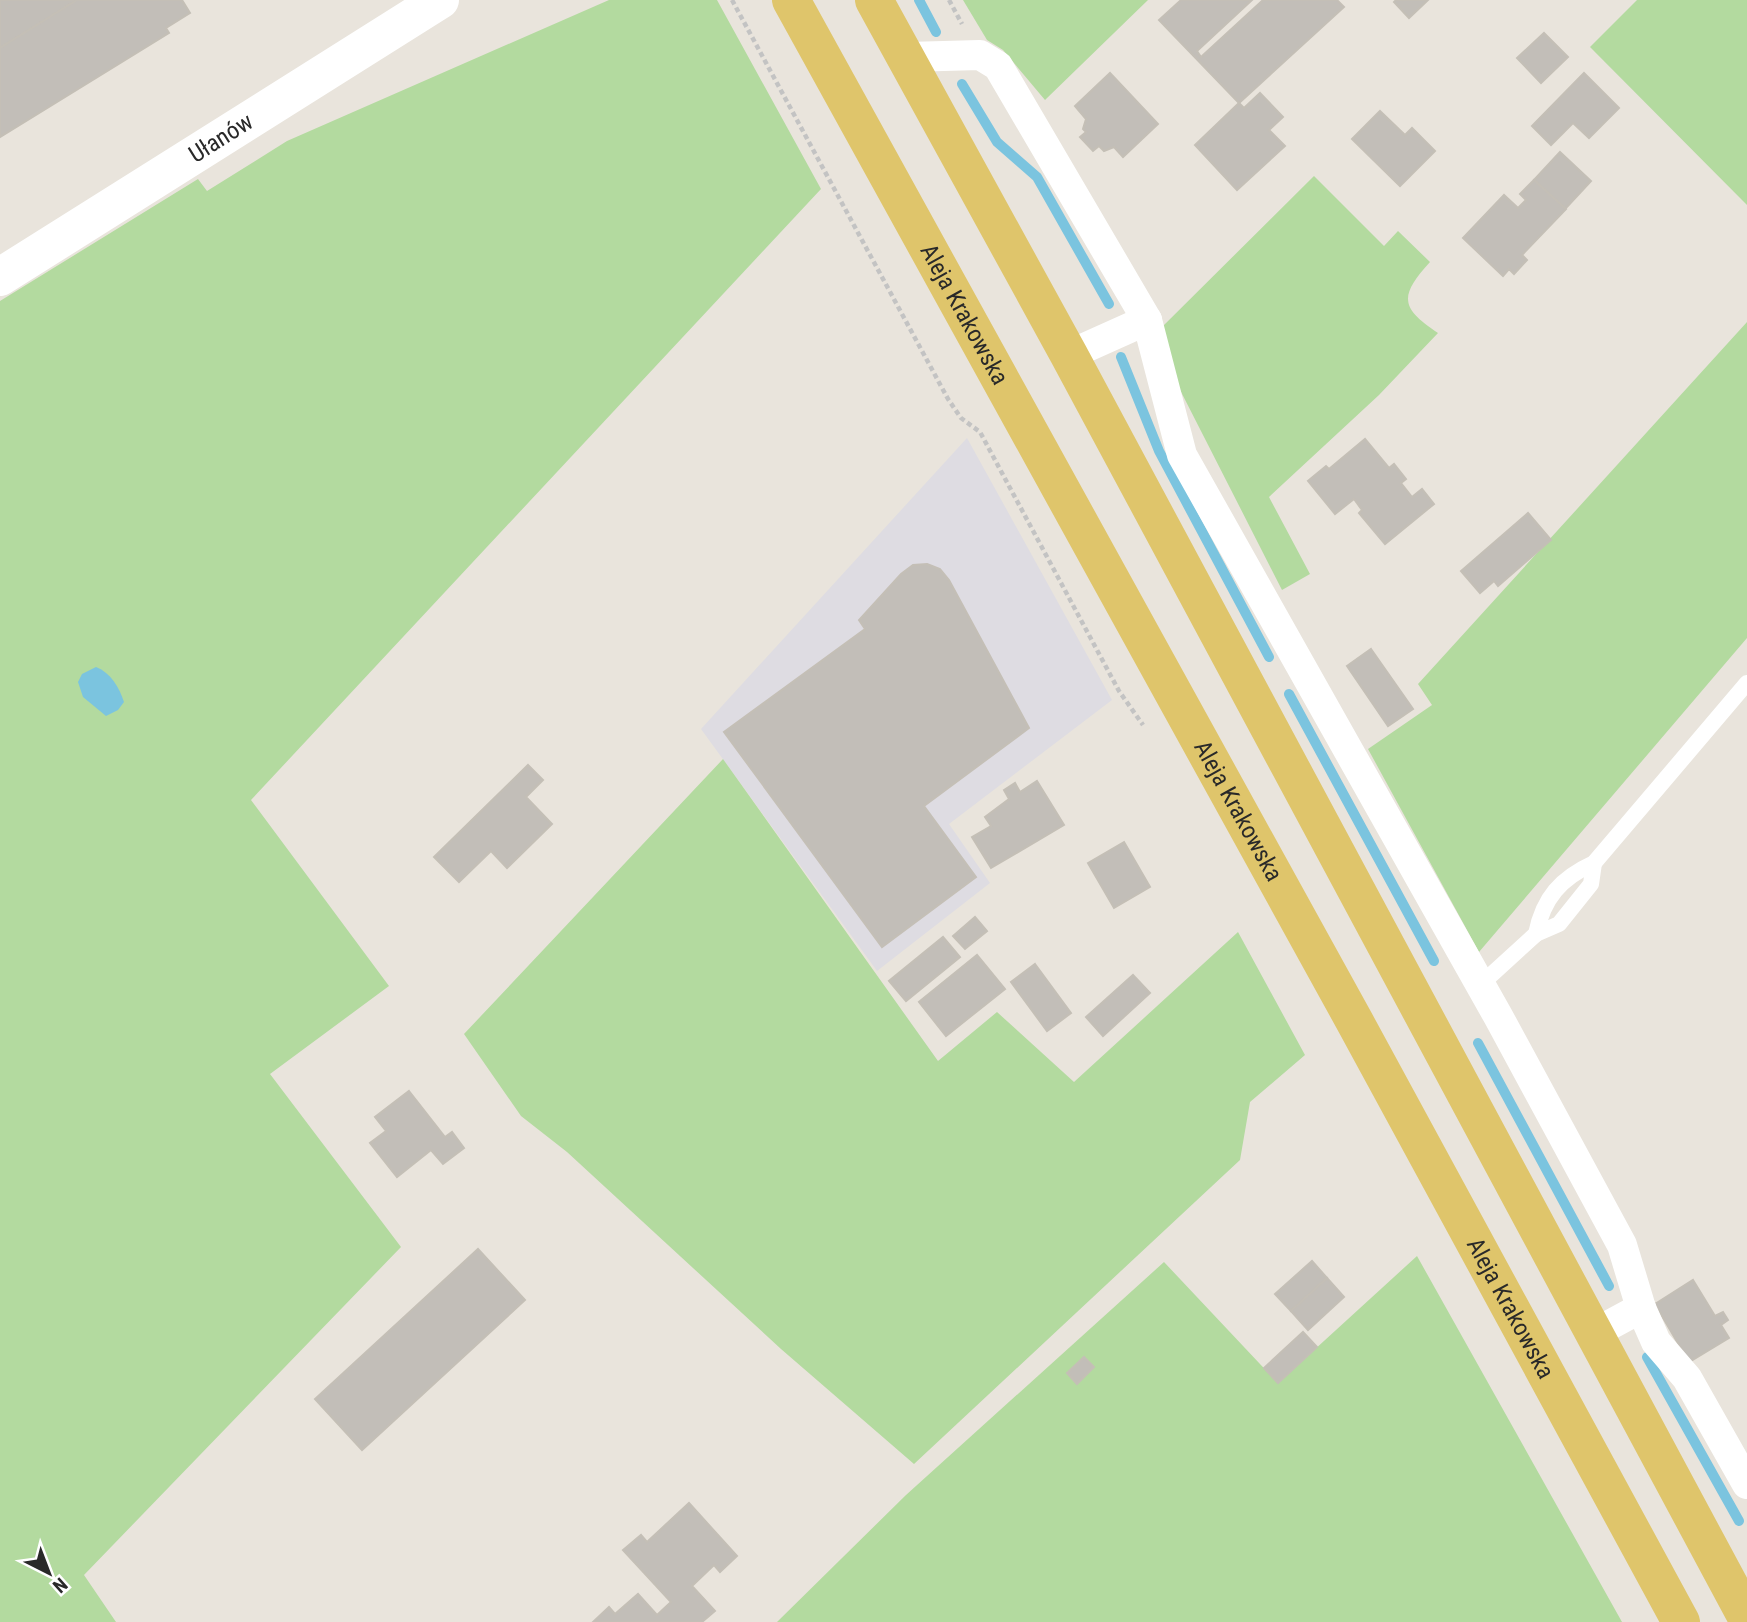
<svg xmlns="http://www.w3.org/2000/svg" width="1747" height="1622" font-family="'Roboto Condensed',sans-serif">
  <rect width="100%" height="100%" fill="#e9e4dc"/>
  <polygon fill="#dedce2" points="967,438 1112,700 949,824 990,883 877,971 701,729"/>
  <g fill="#b3da9f">
    <polygon points="609,0 717,0 821,189 251,800 389,986 270,1074 401,1247 84,1575 116,1622 0,1622 0,301 198,179 207,191 287,141"/>
    <polygon points="963,0 1148,0 1045,100 1003,50 987,40"/>
    <polygon points="1637,0 1747,0 1747,205 1590,47"/>
    <path d="M1314,176L1384,246L1398,231L1430,262C1399,296 1400,308 1438,333L1379,395L1269,497L1310,574L1282,590L1176,382L1161,328Z"/>
    <polygon points="1747,322 1747,638 1479,952 1368,749 1432,705 1418,684"/>
    <polygon points="723,759 938,1061 997,1012 1074,1082 1238,932 1305,1055 1250,1102 1240,1160 914,1464 781,1349 567,1152 521,1116 464,1034"/>
    <polygon points="1417,1256 1622,1622 777,1622 906,1495 1164,1262 1278,1383"/>
  </g>
  <path fill="#7bc4df" d="M96,667C111,673 119,687 124,702L118,710L106,716L83,697L78,682L82,674Z"/>
  <g fill="none" stroke-linecap="round" stroke-linejoin="round">
    <g stroke="#7bc4df" stroke-width="10">
      <polyline points="919,0 936,32"/>
      <polyline points="962,84 997,142 1037,177 1109,304"/>
      <polyline points="1121,357 1159,451 1269,657"/>
      <polyline points="1289,694 1434,961"/>
      <polyline points="1478,1043 1609,1286"/>
      <polyline points="1647,1357 1739,1521"/>
    </g>
  </g>
  <g fill="#c2beb8" stroke="#c4bfb6" stroke-width="2">
    <polygon points="0,0 77,0 0,48"/>
    <polygon points="77,0 182,0 190,13 166,28 169,33 0,137 0,48"/>
    <polygon points="1181,0 1252,0 1197,51 1201,57 1263,0 1337,0 1344,7 1239,103 1159,20"/>
    <polygon points="1396,0 1428,0 1409,18 1394,2"/>
    <polygon points="1544,33 1568,57 1541,83 1517,58"/>
    <polygon points="1110,73 1158,124 1123,157 1114,147 1104,151 1099,146 1093,151 1080,137 1086,132 1083,129 1086,119 1075,106"/>
    <polygon points="1584,73 1619,108 1589,138 1573,123 1551,145 1532,126"/>
    <polygon points="1260,93 1283,117 1269,130 1285,146 1237,190 1195,145 1239,103 1244,108"/>
    <polygon points="1380,111 1405,135 1412,128 1435,151 1400,186 1352,139"/>
    <polygon points="1560,152 1591,181 1565,209 1534,180"/>
    <polygon points="1534,180 1566,209 1522,255 1527,260 1514,274 1509,269 1503,276 1463,238 1504,195 1518,208 1526,200 1520,194"/>
    <polygon points="1365,439 1389,468 1394,464 1406,479 1401,483 1412,497 1422,489 1434,504 1385,544 1359,513 1362,510 1354,499 1335,514 1308,481 1326,466 1329,469"/>
    <polygon points="1528,513 1551,540 1498,586 1494,581 1480,593 1461,571"/>
    <polygon points="927,564 940,569 949,580 1029,728 924,806 976,877 882,947 724,732 865,629 859,620 901,574 913,565"/>
    <polygon points="1371,649 1413,709 1388,726 1347,666"/>
    <polygon points="528,765 543,780 526,797 552,824 507,868 491,851 459,882 434,857"/>
    <polygon points="1037,781 1064,825 991,868 972,837 991,826 985,817 1009,799 1004,790 1015,783 1020,792"/>
    <polygon points="1124,842 1150,887 1114,908 1088,863"/>
    <polygon points="975,917 987,931 965,949 953,936"/>
    <polygon points="943,937 960,957 906,1001 889,981"/>
    <polygon points="977,955 1005,989 946,1036 919,1002"/>
    <polygon points="1035,964 1071,1013 1047,1031 1011,982"/>
    <polygon points="1133,975 1150,993 1103,1036 1086,1017"/>
    <polygon points="409,1091 445,1137 452,1132 464,1148 443,1164 431,1150 397,1177 370,1143 386,1131 375,1117"/>
    <polygon points="478,1249 525,1300 362,1450 315,1399"/>
    <polygon points="1312,1261 1327,1278 1291,1311 1275,1294"/>
    <polygon points="1327,1278 1344,1297 1308,1330 1291,1311"/>
    <polygon points="1693,1280 1715,1316 1723,1312 1728,1320 1721,1325 1729,1338 1689,1362 1655,1304"/>
    <polygon points="1303,1332 1317,1347 1278,1383 1264,1368"/>
    <polygon points="1084,1357 1094,1367 1077,1384 1067,1373"/>
    <polygon points="689,1503 737,1556 720,1572 714,1565 692,1586 715,1611 702,1622 593,1622 609,1607 615,1614 638,1594 657,1615 671,1602 623,1550 641,1535 647,1542"/>
  </g>
  <g fill="none" stroke-linecap="round" stroke-linejoin="round">
    <g stroke="#c3c3c3" stroke-width="4.5" stroke-dasharray="5 3.5" stroke-linecap="butt">
      <polyline points="732,0 948,399 961,418 980,432 1119,691 1143,725"/>
      <polyline points="949,0 962,24"/>
    </g>
    <g stroke="#fff" stroke-width="16">
      <path d="M1536,934C1543,898 1561,878 1594,863L1747,683"/>
      <polyline points="1479,986 1536,934 1559,924 1591,884 1594,863"/>
    </g>
    <g stroke="#fff" stroke-width="30">
      <polyline points="907,57 980,55 998,66 1147,320 1182,455 1498,1016 1622,1245 1641,1308 1656,1342 1687,1378 1747,1484"/>
      <polyline points="1069,355 1147,320"/>
      <polyline points="1593,1334 1641,1308"/>
    </g>
    <path stroke="#fff" stroke-width="38" id="s1" d="M0,277L440,0"/>
    <g stroke="#dfc56b" stroke-width="38">
      <path id="s2" d="M791,0L1356,1024L1681,1622"/>
      <polyline points="874,0 1069,355 1747,1618"/>
    </g>
  </g>
  <g text-anchor="middle" dominant-baseline="central" stroke-width="5" stroke-linejoin="round" paint-order="stroke">
    <g font-size="24" fill="#292929" stroke="#fff">
      <text stroke="none"><textPath href="#s1" startOffset="261">Ułanów</textPath></text>
      <text stroke="none"><textPath href="#s2" startOffset="359">Aleja Krakowska</textPath></text>
      <text stroke="none"><textPath href="#s2" startOffset="926">Aleja Krakowska</textPath></text>
      <text stroke="none"><textPath href="#s2" startOffset="1493">Aleja Krakowska</textPath></text>
    </g>
  </g>
  <g transform="translate(49 1573) rotate(138)" stroke="#ffffff" stroke-width="5" paint-order="stroke">
  <path d="M0-5L12 26L0 18L-12 26Z" fill="#292929"/>
  <text y="-10" font-size="19" font-weight="bold" text-anchor="middle" fill="#292929">N</text>
  </g>
</svg>
